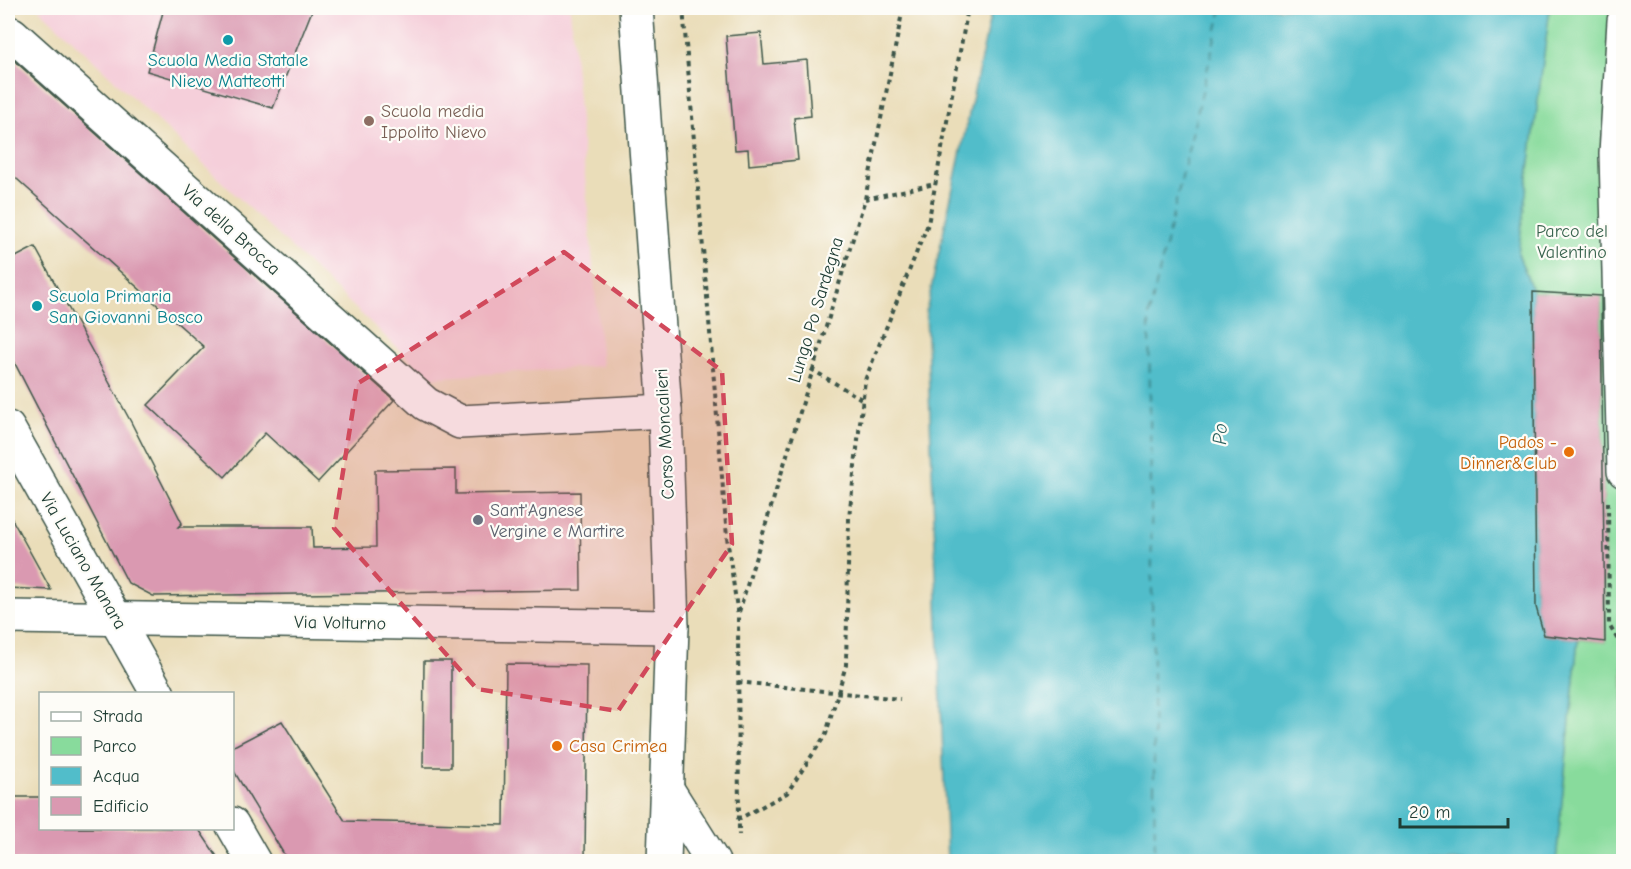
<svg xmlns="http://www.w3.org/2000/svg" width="1631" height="869" font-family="'Comic Neue',sans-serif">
  <rect width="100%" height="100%" fill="#fdfcf7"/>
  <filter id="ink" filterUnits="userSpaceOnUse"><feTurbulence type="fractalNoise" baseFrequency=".0167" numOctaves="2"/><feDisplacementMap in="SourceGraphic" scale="12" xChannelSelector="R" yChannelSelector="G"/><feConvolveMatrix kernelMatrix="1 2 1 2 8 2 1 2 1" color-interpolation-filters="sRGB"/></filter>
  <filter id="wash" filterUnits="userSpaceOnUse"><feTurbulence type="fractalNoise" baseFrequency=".008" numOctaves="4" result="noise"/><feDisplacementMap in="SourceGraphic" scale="24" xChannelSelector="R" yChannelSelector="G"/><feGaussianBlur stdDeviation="1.35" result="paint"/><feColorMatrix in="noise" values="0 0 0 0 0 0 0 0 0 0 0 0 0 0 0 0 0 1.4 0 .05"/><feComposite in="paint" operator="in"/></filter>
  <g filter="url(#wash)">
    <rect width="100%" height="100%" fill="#eaddb9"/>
    <polygon fill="#f5cfda" points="38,8 570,8 602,366 429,378"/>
    <polygon fill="#88db9c" stroke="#548c68" stroke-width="1.5" points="1550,8 1623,8 1623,861 1556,861 1578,639 1605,642 1601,297 1533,292 1518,254"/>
    <polygon fill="#51bdca" stroke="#387d7f" stroke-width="1.5" points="992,8 1550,8 1518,254 1533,292 1536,607 1544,635 1578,639 1556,861 947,861 926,312"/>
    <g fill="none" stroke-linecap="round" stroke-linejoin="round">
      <polyline stroke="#2e6361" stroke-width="1.5" stroke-dasharray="8 6" stroke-linecap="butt" points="1155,862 1149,315 1222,8"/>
    </g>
    <g id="blocks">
      <g fill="#da99b1">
        <polygon points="164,8 313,8 273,108 147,71"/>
        <polygon points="761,33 764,64 807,60 811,116 794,118 798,160 749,165 748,149 735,150 726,36"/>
        <polygon points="8,55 394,400 318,482 265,433 225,477 148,405 204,347 8,171"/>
        <polygon points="35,247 131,422 182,523 178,527 312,527 313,548 376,547 375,470 456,469 456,494 580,492 581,590 153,596 128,583 8,350 8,261"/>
        <polygon points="1533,292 1601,296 1605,642 1544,635 1536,607"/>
        <polygon points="8,512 51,590 8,588"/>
        <polygon points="424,661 451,661 451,767 423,767"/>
        <polygon points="506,664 587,665 585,861 288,861 232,768 232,747 282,721 345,821 504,825"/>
        <polygon points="8,797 40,797 40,828 198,828 220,861 8,861"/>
      </g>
    </g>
  </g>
  <g filter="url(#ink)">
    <use href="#blocks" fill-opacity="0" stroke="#3d5548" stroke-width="1.5"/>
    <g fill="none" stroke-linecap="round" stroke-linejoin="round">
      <g stroke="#3d5548" stroke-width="36">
        <g id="street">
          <polyline points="1624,21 1616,153 1624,471"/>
          <polyline points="8,35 12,34 426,404 460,422 665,411"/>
          <polyline points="8,428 158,694"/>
          <polyline points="8,617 672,627"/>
          <polyline points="232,824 254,862"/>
        </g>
      </g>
      <g stroke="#3d5548" stroke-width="36">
        <polyline id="secondary" points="636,8 665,411 672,627 664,862"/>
      </g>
      <g stroke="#3d5548" stroke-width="36">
        <polyline id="primary" points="667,789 713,862"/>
      </g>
      <g stroke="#3d5548" stroke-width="4" stroke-dasharray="4.5 4.5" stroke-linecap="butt">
        <polyline points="683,8 727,537 738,616 739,835"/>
        <polyline points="865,199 935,184"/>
        <polyline points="811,369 863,400"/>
        <polyline points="1608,502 1609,625 1624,650"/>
        <polyline points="739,612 865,199 903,8"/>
        <polyline points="738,682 900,699"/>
        <polyline points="737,820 787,793 826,734 846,665 849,517 865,380 928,224 968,8"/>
      </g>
      <use href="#street" stroke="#fff" stroke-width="33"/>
      <use href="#secondary" stroke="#fff" stroke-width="33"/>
      <use href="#primary" stroke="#fff" stroke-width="33"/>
    </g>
  </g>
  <path fill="#d1495b" fill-opacity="0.2" stroke="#d1495b" stroke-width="4.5" stroke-dasharray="12 8" stroke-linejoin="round" d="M564,252L722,371L732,544L618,711L477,689L334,528L357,384Z"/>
  <g fill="#0f9aa8" stroke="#fdfcf7" stroke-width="2">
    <circle cx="228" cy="40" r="6"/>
    <circle cx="37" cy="306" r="6"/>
  </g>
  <circle fill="#8d6e63" stroke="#fdfcf7" stroke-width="2" cx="369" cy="121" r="6"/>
  <g fill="#e8710a" stroke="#fdfcf7" stroke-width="2">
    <circle cx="1569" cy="452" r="6"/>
    <circle cx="557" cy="746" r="6"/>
  </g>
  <circle fill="#6b7280" stroke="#fdfcf7" stroke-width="2" cx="478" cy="520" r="6"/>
  <g text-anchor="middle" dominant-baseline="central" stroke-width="4.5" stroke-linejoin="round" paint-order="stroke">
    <g font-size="18" fill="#0d838f" stroke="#fdfcf7">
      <text x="228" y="60">Scuola Media Statale<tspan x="228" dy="21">Nievo Matteotti</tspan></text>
      <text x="49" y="296" text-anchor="start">Scuola Primaria<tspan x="49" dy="21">San Giovanni Bosco</tspan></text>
    </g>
    <g font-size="18" fill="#785e54" stroke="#fdfcf7" text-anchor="start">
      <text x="381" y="111">Scuola media<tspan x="381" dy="21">Ippolito Nievo</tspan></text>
    </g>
    <g font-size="18" fill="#1f3d34" stroke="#fdfcf7">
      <text transform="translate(231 230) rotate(42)">Via della Brocca</text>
      <text transform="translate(816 310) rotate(-73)">Lungo Po Sardegna</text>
      <text transform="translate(665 434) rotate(-93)">Corso Moncalieri</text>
      <text transform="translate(83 561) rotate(60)">Via Luciano Manara</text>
      <text transform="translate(340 623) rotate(1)">Via Volturno</text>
    </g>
    <g font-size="18" fill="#39644e" stroke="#fdfcf7">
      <text x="1572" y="231">Parco del<tspan x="1572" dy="21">Valentino</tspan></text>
    </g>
    <g font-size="18" fill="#c56008" stroke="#fdfcf7" text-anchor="end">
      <text x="1557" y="442">Pados -<tspan x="1557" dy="21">Dinner&amp;Club</tspan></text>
      <text x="569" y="746" text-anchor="start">Casa Crimea</text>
    </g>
    <g font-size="18" fill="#5b616d" stroke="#fdfcf7" text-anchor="start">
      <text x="490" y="510">Sant'Agnese<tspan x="490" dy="21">Vergine e Martire</tspan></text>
    </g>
    <g font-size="20" font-style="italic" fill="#2e6361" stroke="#fdfcf7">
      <text transform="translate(1220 434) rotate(-88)">Po</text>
    </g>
  </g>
  <rect width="1631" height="869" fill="none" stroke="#fdfcf7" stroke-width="30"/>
  <rect x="39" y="692" width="195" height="138" fill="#fdfcf7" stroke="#a4b0a9" stroke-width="1.5"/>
  <rect x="51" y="712" width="30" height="9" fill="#ffffff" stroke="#a4b0a9" stroke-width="1.5"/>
  <text x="93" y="722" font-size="18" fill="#1f3d34">Strada</text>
  <rect x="51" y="737" width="30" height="18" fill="#88db9c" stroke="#a4b0a9" stroke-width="1.5"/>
  <text x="93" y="752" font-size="18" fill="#1f3d34">Parco</text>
  <rect x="51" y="767" width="30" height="18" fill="#51bdca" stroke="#a4b0a9" stroke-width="1.5"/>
  <text x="93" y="782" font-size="18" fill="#1f3d34">Acqua</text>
  <rect x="51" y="797" width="30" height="18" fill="#da99b1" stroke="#a4b0a9" stroke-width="1.5"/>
  <text x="93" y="812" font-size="18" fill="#1f3d34">Edificio</text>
  <path d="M1400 818v9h108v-9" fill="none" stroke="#1f3d34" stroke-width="3"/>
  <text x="1409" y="818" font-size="18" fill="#1f3d34" stroke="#fdfcf7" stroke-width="4.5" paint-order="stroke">20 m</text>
</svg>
